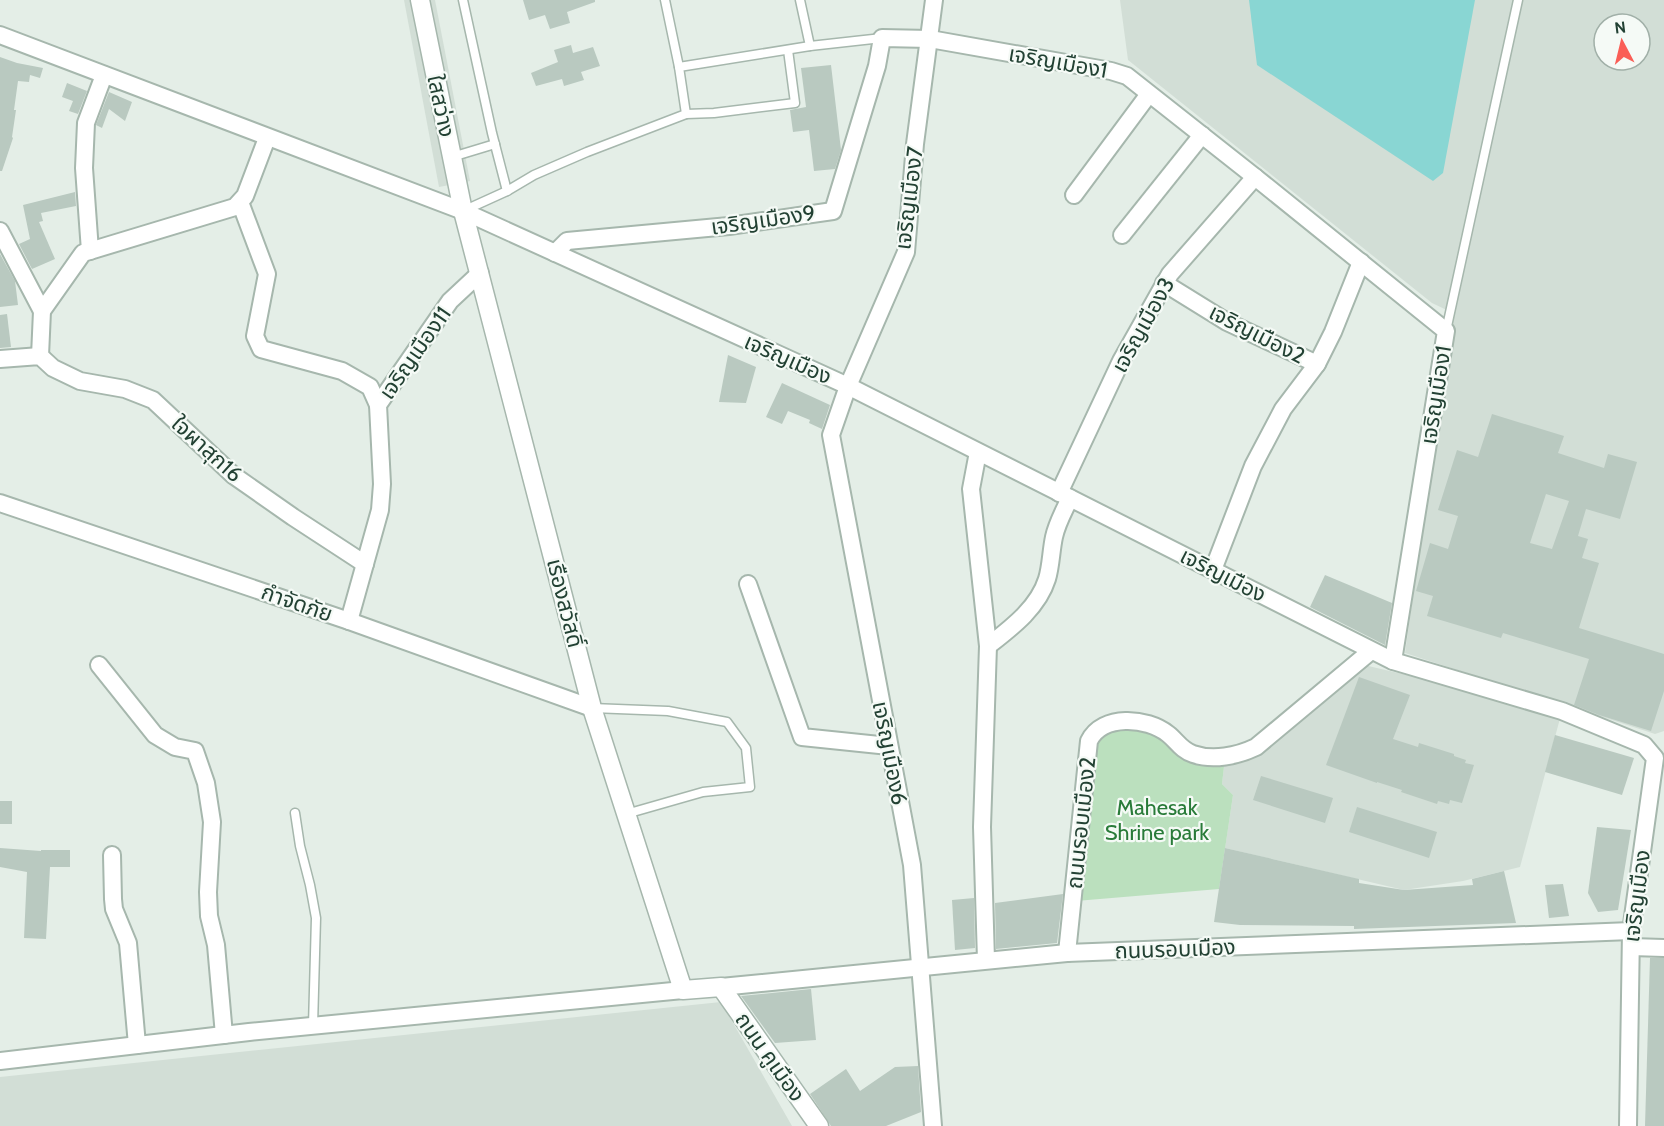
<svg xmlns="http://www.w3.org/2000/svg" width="1664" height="1126" font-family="Cabin,'Noto Sans Thai',sans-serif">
  <rect width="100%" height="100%" fill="#e4eee7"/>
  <g fill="#d2ded6" fill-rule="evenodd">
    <polygon points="404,0 435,0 470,181 439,187"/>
    <path d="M1120,0H1664V731L1655,734L1405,653L1453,313L1432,303L1128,60ZM1604,24H1640V60H1604Z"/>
    <polygon points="1364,665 1562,711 1520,867 1463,881 1404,890 1225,848 1233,795 1222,784 1225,758"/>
    <polygon points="721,1002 792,1126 0,1126 0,1077"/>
  </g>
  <polygon fill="#bbe0be" points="1125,720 1156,727 1184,751 1225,758 1222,784 1233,795 1219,889 1076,901 1095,731"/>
  <polygon fill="#89d6d3" points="1249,0 1475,0 1443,173 1433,181 1257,65"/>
  <g fill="#b9c9c0" fill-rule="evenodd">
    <polygon points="523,0 595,0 595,2 567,12 570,23 550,29 545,15 529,20"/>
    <polygon points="571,45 573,53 593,47 600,66 581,72 584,80 564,86 562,79 536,86 531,73 558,62 554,50"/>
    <polygon points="0,57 17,63 43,68 40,78 30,75 29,82 18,81 14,110 16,110 12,137 13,138 2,171 0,171"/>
    <polygon points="831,65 841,150 835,169 814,171 809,130 793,132 790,110 806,107 801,68"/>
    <polygon points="67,83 87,91 78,114 69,111 73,101 62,97"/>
    <polygon points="109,92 132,102 125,121 109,109 102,128 96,125"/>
    <polygon points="75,192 76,206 41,213 43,221 39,222 55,259 32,269 19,244 30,239 23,205"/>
    <polygon points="0,254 15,281 18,305 0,307"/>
    <polygon points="7,314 11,347 0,348 0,315"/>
    <polygon points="728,355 756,367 746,403 719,402"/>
    <polygon points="782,383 830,405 822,429 809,423 810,420 788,411 782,424 766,417"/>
    <path d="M1492,414L1564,436L1558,453L1604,468L1608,454L1637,462L1620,519L1586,509L1578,536L1588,539L1582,558L1599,563L1579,628L1664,654V691L1651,731L1599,715L1574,705L1589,659L1503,633L1501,638L1427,616L1433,596L1416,591L1430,543L1448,549L1458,516L1438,510L1457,450L1478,457ZM1546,494L1569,501L1552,549L1530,543Z"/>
    <polygon points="1325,575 1392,603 1385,645 1310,607"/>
    <polygon points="1359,677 1410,695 1393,739 1418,747 1419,743 1454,754 1454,756 1466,760 1465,763 1474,765 1462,803 1450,800 1449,804 1438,801 1437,804 1401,792 1402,790 1377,782 1377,783 1326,765"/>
    <polygon points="1555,735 1634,758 1622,795 1545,772"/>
    <polygon points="1261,776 1333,798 1325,823 1253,800"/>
    <rect x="0" y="801" width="12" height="23"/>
    <polygon points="1357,807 1437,832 1429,858 1349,832"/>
    <polygon points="1597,827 1631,830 1618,910 1598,912 1588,893"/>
    <polygon points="0,848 41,851 41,850 70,850 70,867 50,867 46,939 24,938 27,872 0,867"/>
    <polygon points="1225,848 1359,879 1359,883 1404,890 1473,885 1472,879 1504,871 1516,923 1354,929 1354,926 1240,925 1214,922"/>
    <polygon points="1563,884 1569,916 1549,918 1545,885"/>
    <polygon points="1063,894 1057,943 996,949 995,903"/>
    <polygon points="974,898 975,948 955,950 952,900"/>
    <polygon points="1650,958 1664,958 1664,1126 1645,1126"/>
    <polygon points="811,989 816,1040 775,1043 741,996"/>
    <polygon points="918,1066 921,1112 886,1126 831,1126 810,1094 846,1069 860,1091 895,1067"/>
  </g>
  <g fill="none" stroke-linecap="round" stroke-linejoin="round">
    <g stroke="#a6b7ad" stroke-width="11">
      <g id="service">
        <polyline points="463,0 492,133 507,191"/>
        <polyline points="665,0 679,67"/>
        <polyline points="800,0 810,46"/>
        <polyline points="686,114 714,113 795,103 788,50"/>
        <polyline points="452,157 495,144"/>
        <polyline points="463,211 507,191 534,175 587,152 686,114 679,67 810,46 882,38"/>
        <polyline points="1446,331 1518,0"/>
        <polyline points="592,708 668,711 727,722 746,748 750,787 703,792 626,814"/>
        <polyline points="295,813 300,846 310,885 316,918 313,1026"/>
      </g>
    </g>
    <g stroke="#a6b7ad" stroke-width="20">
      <g id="minor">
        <polyline points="0,35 463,211 848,386 1393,661 1562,711 1644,745 1655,758 1631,931 1628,1126"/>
        <polyline points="1074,195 1149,94"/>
        <polyline points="240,202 267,274 255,336 261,349 342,371 370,387 378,405"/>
        <polyline points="0,231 42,311"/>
        <polyline points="1122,235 1202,135"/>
        <polyline points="90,251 84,168 86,123 104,75"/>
        <polyline points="555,253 567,241 729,226 833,211 877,66 882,38 930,39 1111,71 1127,76 1255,177 1446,331 1393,661"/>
        <polyline points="1164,283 1227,322 1317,364 1333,332 1361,262"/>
        <polyline points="40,356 42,311 83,253 235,207 245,196 267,138"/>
        <polyline points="0,359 40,356 53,368 80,381 125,389 153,400 233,475 293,517 365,564"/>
        <polyline points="978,452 971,489 988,646 982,827 986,960"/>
        <polyline points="1059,493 1121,361 1170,274 1255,177"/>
        <polyline points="0,503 349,621 592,708"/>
        <polyline points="1213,570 1253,466 1283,409 1317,364"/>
        <polyline points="748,584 802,737 889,746"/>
        <polyline points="349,621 380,510 382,484 378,405 450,301 480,273"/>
        <path d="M988,646C1011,628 1038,608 1047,579C1051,566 1051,551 1054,537C1057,523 1064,511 1070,498"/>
        <polyline points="99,665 155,735 175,747 195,751 206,783 212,822 208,892 209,916 216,945 224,1035"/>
        <polyline points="112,855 113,899 114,909 128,943 137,1045"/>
        <polyline points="1631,947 1664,948"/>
        <path d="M1067,953L1089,741C1102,714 1147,717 1168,734C1177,741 1181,750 1193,754C1213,761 1237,756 1256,747L1371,651"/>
        <polyline points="721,987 1067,953 1631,931"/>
        <polyline points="0,1061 249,1032 683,990"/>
        <polyline points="933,1126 912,865 831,435 848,386 906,252 915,144 934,0"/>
      </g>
    </g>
    <g stroke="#a6b7ad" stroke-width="21">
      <polyline id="tertiary" points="420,0 463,211 592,708 683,990 721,987 819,1126"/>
    </g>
    <use href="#service" stroke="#fff" stroke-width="8"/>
    <use href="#minor" stroke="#fff" stroke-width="16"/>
    <use href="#tertiary" stroke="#fff" stroke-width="18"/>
  </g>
  <g text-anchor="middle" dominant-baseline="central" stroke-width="4.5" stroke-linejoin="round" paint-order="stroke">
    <g font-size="22" fill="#224133" stroke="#f5faf6">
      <text transform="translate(1058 62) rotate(10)">เจริญเมือง1</text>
      <text transform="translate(441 106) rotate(78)">ใสสว่าง</text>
      <text transform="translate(909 198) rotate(-83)">เจริญเมือง7</text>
      <text transform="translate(763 220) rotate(-8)">เจริญเมือง9</text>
      <text transform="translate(1143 325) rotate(-61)">เจริญเมือง3</text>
      <text transform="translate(1257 334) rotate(27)">เจริญเมือง2</text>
      <text transform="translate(415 353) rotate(-55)">เจริญเมือง11</text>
      <text transform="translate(788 359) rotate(24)">เจริญเมือง</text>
      <text transform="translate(1436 395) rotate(-81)">เจริญเมือง1</text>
      <text transform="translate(207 449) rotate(42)">ใจผาสุก16</text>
      <text transform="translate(1223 575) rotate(27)">เจริญเมือง</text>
      <text transform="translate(297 603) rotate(19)">กำจัดภัย</text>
      <text transform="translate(565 603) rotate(76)">เรืองสวัสดิ์</text>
      <text transform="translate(890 753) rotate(79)">เจริญเมือง6</text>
      <text transform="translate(1081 823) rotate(-84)">ถนนรอบเมือง2</text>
      <text transform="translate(1637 896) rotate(-83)">เจริญเมือง</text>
      <text transform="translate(1175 949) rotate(-2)">ถนนรอบเมือง</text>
      <text transform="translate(770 1057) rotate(55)">ถนน คูเมือง</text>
    </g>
    <g font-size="22" fill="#297b39" stroke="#f5faf6">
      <text x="1157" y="807">Mahesak<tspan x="1157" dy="25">Shrine park</tspan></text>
    </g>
  </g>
  <g transform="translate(1622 42) rotate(353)"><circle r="28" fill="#f5faf6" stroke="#a1b0a8" stroke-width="1.5"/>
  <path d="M0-4.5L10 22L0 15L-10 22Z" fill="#fa5e56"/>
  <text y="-9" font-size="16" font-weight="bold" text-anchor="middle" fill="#224133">N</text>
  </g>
</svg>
